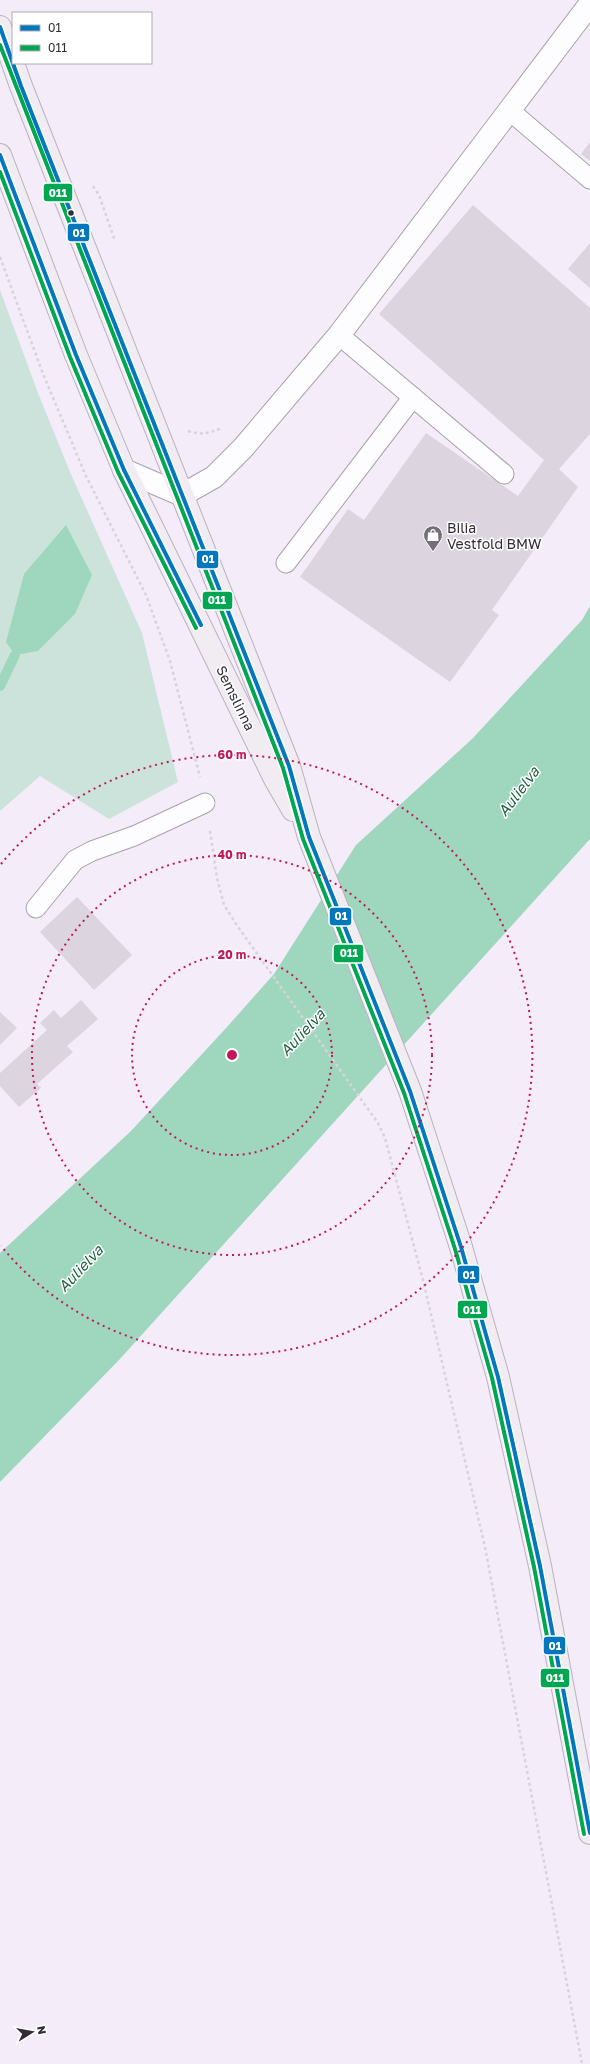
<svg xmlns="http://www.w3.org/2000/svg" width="590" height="2064" font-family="'Golos Text',sans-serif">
  <rect width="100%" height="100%" fill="#f4ecf9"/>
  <polygon fill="#cce3db" points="0,290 38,393 70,472 142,633 178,782 109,819 40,776 0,811"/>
  <g fill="#9fd7be">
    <polygon points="66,525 92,575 75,614 38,651 15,655 6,642 24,574"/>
    <polygon points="590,606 590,839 119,1360 0,1482 0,1253 131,1131 227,1027 274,974 356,845 472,739 582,620"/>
  </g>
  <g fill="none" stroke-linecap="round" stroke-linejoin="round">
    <polyline stroke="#9fd7be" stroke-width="10" points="0,686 15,655"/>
  </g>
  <g fill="#dcd5e0">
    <polygon points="590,142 590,161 581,154"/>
    <polygon points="473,205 590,308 590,434 559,469 578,487 492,610 499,615 450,682 300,577 348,509 364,520 426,433 518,496 544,460 379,314"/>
    <polygon points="590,243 590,288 568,269"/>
    <polygon points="77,897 132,955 94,990 40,932"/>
    <polygon points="81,1000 98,1019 67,1046 73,1052 37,1084 41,1088 19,1107 0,1086 0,1073 47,1030 40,1023 54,1010 61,1018"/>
    <polygon points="0,1012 17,1028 0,1045"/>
  </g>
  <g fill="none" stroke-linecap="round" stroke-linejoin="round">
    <g stroke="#a8a1ab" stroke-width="21">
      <g id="lane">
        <polyline points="509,110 590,179"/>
        <polyline points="339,335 504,474"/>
        <polyline points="286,563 413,397"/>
        <polyline points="36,908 75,860 92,851 134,836 205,803"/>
      </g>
    </g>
    <g stroke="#a8a1ab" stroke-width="24">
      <polyline id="street" points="124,470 182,495 214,477 243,448 339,335 590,4"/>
    </g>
    <g stroke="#bbb1c1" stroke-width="24">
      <g id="primary">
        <polyline points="0,27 21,86 289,766 309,837 410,1091 461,1247 498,1377 540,1566 590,1833"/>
        <polyline points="0,155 76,355 124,470 275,779 293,810"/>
      </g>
    </g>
    <g stroke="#d7d4d9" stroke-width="2.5" stroke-dasharray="3 3" stroke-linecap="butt">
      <polyline points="93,186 99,195 115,241"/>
      <polyline points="0,257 43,374 86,476 146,595 170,661 200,777"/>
      <path d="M188,431C201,435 208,434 221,428"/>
      <polyline points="210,831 217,878 224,905 238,927 378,1123 385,1138 423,1280 485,1547 582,2064"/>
    </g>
    <use href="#lane" stroke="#fdfcfe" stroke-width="19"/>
    <use href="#street" stroke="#fdfcfe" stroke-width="22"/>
    <use href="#primary" stroke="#f0ecf2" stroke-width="22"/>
    <g stroke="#fff" stroke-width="7">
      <g id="bus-1">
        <polyline points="0,27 21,86 289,766 309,837 410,1091 461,1247 498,1377 540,1566 590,1833"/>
        <polyline points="0,155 76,355 124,470 201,625"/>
      </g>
    </g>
    <g stroke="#fff" stroke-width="7">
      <g id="bus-2">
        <polyline points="0,45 283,768 303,839 404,1093 455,1249 492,1378 534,1567 584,1834"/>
        <polyline points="0,172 70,357 118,472 196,628"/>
      </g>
    </g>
    <use href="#bus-1" stroke="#0277bd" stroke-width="4"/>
    <use href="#bus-2" stroke="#00a651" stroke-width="4"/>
  </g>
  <g fill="none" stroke="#c2185b" stroke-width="2" stroke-dasharray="2 4">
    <circle cx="232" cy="1055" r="100"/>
    <circle cx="232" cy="1055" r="200"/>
    <path d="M1 864A300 300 0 1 1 1 1246"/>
  </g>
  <defs>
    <g id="shop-pin" transform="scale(1)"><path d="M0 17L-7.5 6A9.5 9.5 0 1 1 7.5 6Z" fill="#766f7a" stroke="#fff"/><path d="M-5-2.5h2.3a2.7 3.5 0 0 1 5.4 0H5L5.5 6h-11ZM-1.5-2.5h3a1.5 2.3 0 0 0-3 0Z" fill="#fff"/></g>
  </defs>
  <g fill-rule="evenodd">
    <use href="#shop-pin" x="433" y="535"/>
  </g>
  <circle fill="#322c36" stroke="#fff" stroke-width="1.5" cx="71" cy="213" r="3.5"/>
  <g text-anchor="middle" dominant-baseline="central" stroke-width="3" stroke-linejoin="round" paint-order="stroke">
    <g font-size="14" fill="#322c36" stroke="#fff" text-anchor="start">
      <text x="447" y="527">Bilia<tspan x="447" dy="16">Vestfold BMW</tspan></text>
    </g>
    <g font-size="14" fill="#322c36" stroke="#fff">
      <text transform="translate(236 698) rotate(64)">Semslinna</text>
    </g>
    <g font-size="15" font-style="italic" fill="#236246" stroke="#fff">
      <text transform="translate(518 791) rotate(-53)">Aulielva</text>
      <text transform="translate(302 1032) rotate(-47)">Aulielva</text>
      <text transform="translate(80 1268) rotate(-47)">Aulielva</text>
    </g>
  </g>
  <circle cx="232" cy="1055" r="6" fill="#c2185b" stroke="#fff" stroke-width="2"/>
  <g font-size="12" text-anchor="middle" font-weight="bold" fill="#c2185b" stroke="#fff" stroke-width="3" stroke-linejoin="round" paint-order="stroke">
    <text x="232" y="759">60 m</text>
    <text x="232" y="859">40 m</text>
    <text x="232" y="959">20 m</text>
  </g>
  <g stroke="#fff" stroke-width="1.5">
    <rect x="43" y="183" width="30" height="19" rx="4" fill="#00a651"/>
    <rect x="67" y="223" width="23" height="19" rx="4" fill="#0277bd"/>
    <rect x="196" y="550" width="23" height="19" rx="4" fill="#0277bd"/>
    <rect x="202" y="591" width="31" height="19" rx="4" fill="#00a651"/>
    <rect x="329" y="907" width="23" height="19" rx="4" fill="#0277bd"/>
    <rect x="333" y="944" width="31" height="19" rx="4" fill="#00a651"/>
    <rect x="457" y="1265" width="23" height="19" rx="4" fill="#0277bd"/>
    <rect x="457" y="1300" width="31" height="19" rx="4" fill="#00a651"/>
    <rect x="543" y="1636" width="23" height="19" rx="4" fill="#0277bd"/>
    <rect x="540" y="1668" width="30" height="20" rx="4" fill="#00a651"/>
  </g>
  <g font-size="11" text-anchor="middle" font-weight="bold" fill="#fff">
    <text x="58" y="197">011</text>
    <text x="79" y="237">01</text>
    <text x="208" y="563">01</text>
    <text x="217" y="604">011</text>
    <text x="341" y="920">01</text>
    <text x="349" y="957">011</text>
    <text x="469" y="1279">01</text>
    <text x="472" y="1314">011</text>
    <text x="555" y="1650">01</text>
    <text x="555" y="1682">011</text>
  </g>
  <rect x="12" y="12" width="140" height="52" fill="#ffffff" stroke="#adabaf"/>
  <rect x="20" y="25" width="20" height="6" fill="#0277bd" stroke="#adabaf"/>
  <text x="48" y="32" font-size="12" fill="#322c36">01</text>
  <rect x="20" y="45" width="20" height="6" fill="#00a651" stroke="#adabaf"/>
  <text x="48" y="52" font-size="12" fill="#322c36">011</text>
  <g transform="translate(32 2032) rotate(79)" stroke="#ffffff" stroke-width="3" paint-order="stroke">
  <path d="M0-3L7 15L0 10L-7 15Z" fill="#322c36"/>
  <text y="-6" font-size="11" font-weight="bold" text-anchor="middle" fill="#322c36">N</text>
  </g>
</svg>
